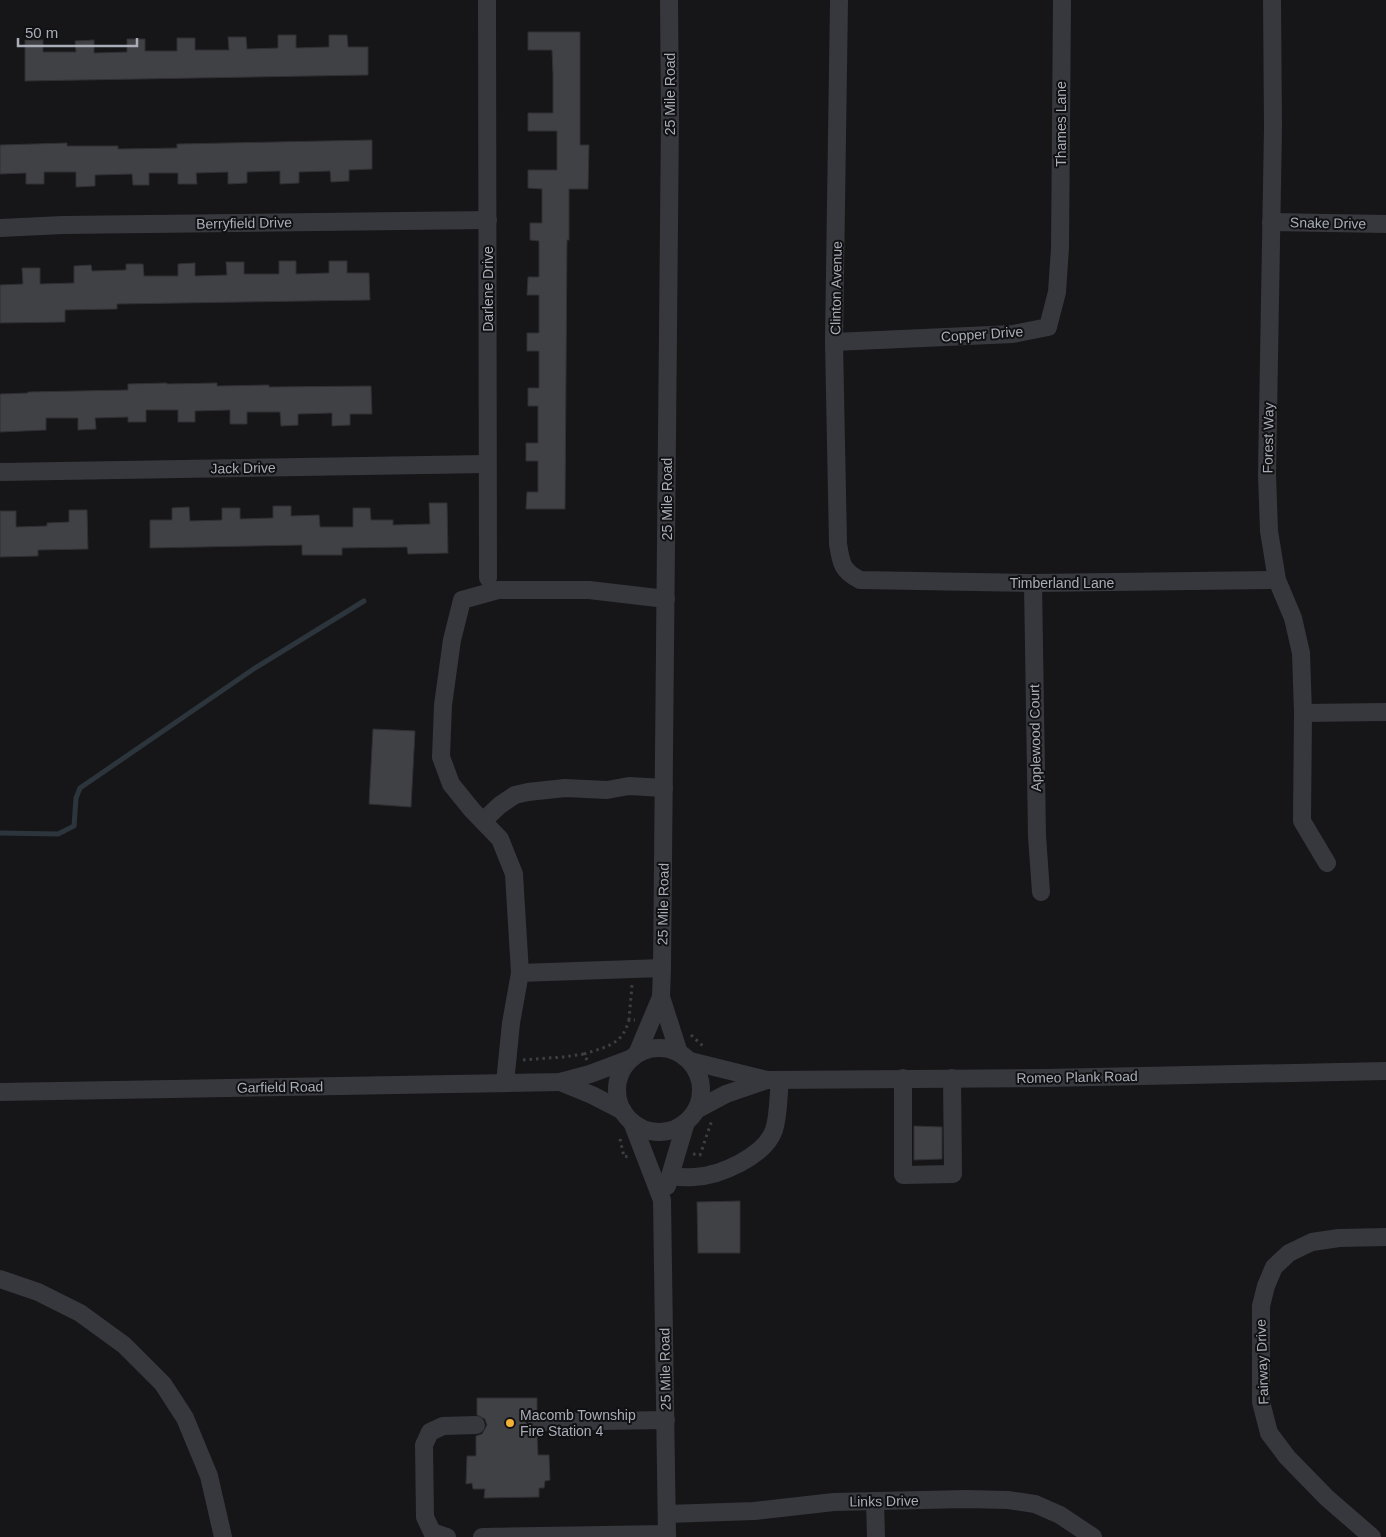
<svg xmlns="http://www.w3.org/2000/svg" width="1386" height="1537" font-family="Arial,sans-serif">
  <rect width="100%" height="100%" fill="#161618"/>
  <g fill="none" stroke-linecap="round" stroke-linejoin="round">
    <polyline stroke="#2c353c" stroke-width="5" points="0,833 58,834 74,826 76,798 80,788 255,668 364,601"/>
  </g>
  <g fill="#404145" stroke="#303034">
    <polygon points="528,32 580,32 580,145 589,145 588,189 569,189 569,240 567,240 565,509 526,509 527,492 538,492 538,461 526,461 526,443 538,443 538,406 528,406 528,388 539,388 539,351 527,351 527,333 539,333 539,295 527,295 528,277 539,277 539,241 530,240 530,223 542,223 542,189 528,188 528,170 557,170 557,131 528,131 528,113 553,113 553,74 552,50 528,50"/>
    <polygon points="278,35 296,35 296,48 329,47 329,35 347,35 348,47 368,47 368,75 25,81 25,40 43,40 43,52 76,52 75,41 94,40 94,53 127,52 127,39 145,39 145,51 177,51 177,38 195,38 195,50 229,50 228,37 246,37 247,49 278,48"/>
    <polygon points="372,140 372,169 349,170 349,181 331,182 330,171 299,172 299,183 280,184 280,171 247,172 247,183 228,184 228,172 196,173 197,184 178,184 178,173 149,173 149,185 133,185 132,174 95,175 95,186 76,187 76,172 44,172 44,184 26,184 26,173 0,174 0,145 67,143 67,146 118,146 118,149 177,148 177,144"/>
    <polygon points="279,261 296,261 296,274 329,273 329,261 347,261 347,273 369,273 370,300 117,304 117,309 65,310 65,322 0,323 0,285 23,284 22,268 40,268 40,284 74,283 74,266 91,265 92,271 126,270 126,264 143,264 144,276 178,276 178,264 195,263 195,276 227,275 226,262 244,262 244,274 279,274"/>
    <polygon points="167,383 167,384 217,383 217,386 269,385 269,387 371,386 372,414 350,414 350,425 332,426 332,413 298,414 298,425 281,426 280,412 247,412 247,424 230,424 230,410 195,411 195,422 178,422 178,410 146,410 146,422 128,422 128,417 95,418 96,429 78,430 78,418 46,418 46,430 0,432 0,394 28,393 28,392 128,390 128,384"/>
    <polygon points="429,503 447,503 448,553 408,554 407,547 342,548 342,555 302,555 302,545 150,548 150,520 172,520 172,508 189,507 190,521 222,520 222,508 240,508 240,519 273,518 273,506 291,506 291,516 319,515 320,527 353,527 353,508 370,508 371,520 393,520 393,525 430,524"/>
    <polygon points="69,510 87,510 88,549 38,550 38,556 0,557 0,511 16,511 16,527 47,526 47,523 69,522"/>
    <polygon points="373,729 415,731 411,807 369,804"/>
    <polygon points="914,1126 942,1127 942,1159 914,1160"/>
    <polygon points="740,1201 740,1253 698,1253 697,1202"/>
    <polygon points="477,1398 537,1398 537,1411 532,1413 528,1416 526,1423 531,1431 537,1433 538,1455 549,1455 550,1480 545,1481 544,1488 539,1488 539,1497 484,1498 485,1489 473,1489 472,1483 466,1484 467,1456 476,1456 476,1436 482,1434 487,1425 485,1419 477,1415"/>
  </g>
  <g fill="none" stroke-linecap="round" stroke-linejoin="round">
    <g stroke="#3d3f44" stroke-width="3" stroke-dasharray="2.5 4" stroke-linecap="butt">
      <polyline points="629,1020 632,985"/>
      <polyline points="691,1035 703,1046"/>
      <polyline points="523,1060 563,1057 584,1054"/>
      <path d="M587,1060L584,1054C608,1046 622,1045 629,1020H635"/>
      <polyline points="620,1139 624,1157 629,1156"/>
      <polyline points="693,1154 700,1155 712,1120"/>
    </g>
    <g stroke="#37383d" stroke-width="18">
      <polyline points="487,0 488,578"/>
      <path d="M839,0L834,342L838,544C841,563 842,571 860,580L1033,583L1277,580"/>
      <polyline points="1272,0 1273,127 1267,474 1269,531 1277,580 1293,618 1301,653 1303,713 1302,821 1327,863"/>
      <polyline points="1271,222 1386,224"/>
      <polyline points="0,228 63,225 488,220"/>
      <polyline points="834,342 1013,334 1048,327 1057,292 1060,248 1062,0"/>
      <polyline points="0,472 487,464"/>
      <polyline points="1033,583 1037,836 1041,892"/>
      <polyline points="1303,713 1386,712"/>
      <polyline points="483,821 500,805 515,795 528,792 565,788 607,790 629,786 664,788"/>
      <polyline points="520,973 662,968"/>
      <polyline points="661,997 679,1053"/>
      <circle cx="659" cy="1090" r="42"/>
      <polyline points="637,1054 661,997 662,968 670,118 669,0"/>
      <polyline points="690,1061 767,1080 1047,1078 1386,1071"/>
      <polyline points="903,1078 903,1175 953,1174 952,1078"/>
      <polyline points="560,1082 592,1095 623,1111"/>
      <polyline points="505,1083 511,1023 520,973 514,874 500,839 472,810 451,784 441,757 443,705 452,640 462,600 498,590 589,590 666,599"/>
      <polyline points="0,1092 560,1082 590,1074 630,1059"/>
      <polyline points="696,1110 726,1094 767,1080"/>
      <polyline points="632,1122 662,1200 667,1537"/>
      <path d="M671,1176C678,1177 686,1178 694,1177C720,1176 765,1156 774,1130C779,1114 778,1096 780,1080"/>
      <polyline points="667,1186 686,1122"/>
      <polyline points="0,1279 38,1292 80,1313 124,1345 163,1384 185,1418 209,1476 223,1537"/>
      <polyline points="537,1422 666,1420"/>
      <polyline points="875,1501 876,1537"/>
      <polyline points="667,1514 754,1511 834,1502 966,1499 1008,1500 1035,1504 1060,1515 1093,1537"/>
      <polyline points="447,1537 432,1532 425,1517 424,1445 430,1432 443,1426 476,1425"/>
      <polyline points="482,1537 667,1534"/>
      <polyline points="1372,1537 1327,1498 1287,1457 1269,1433 1261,1402 1261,1306 1266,1286 1274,1267 1289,1253 1312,1242 1339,1238 1386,1237"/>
    </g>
  </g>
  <circle fill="#f2b134" stroke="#111113" stroke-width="2" cx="510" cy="1423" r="5"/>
  <g text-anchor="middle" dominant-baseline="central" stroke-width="4" stroke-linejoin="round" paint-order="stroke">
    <g font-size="14" fill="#a8adb8" stroke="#111113">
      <text transform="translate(670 94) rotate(-90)">25 Mile Road</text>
      <text transform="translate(1061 124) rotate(-90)">Thames Lane</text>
      <text transform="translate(244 223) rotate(-1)">Berryfield Drive</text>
      <text transform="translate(1328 223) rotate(1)">Snake Drive</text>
      <text transform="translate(836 288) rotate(-89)">Clinton Avenue</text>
      <text transform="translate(488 289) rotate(-90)">Darlene Drive</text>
      <text transform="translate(982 334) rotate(-4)">Copper Drive</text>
      <text transform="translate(1268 438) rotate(-89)">Forest Way</text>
      <text transform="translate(243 468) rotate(-1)">Jack Drive</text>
      <text transform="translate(667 499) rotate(-90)">25 Mile Road</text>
      <text x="1062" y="583">Timberland Lane</text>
      <text transform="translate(1035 738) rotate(-91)">Applewood Court</text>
      <text transform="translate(663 904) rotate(-89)">25 Mile Road</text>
      <text transform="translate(1077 1077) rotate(-1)">Romeo Plank Road</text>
      <text transform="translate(280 1087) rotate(-1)">Garfield Road</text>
      <text transform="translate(1262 1362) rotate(-92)">Fairway Drive</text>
      <text transform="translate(665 1369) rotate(-91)">25 Mile Road</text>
      <text transform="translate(884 1501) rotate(-1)">Links Drive</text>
    </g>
    <g font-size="14" fill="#a8adb8" stroke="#111113" text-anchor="start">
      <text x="520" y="1415">Macomb Township<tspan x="520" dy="16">Fire Station 4</tspan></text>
    </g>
  </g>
  <path d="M18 38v8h119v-8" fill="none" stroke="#a8adb8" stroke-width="2.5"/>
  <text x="25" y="38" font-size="15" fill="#a8adb8" stroke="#111113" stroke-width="4" paint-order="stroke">50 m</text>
</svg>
